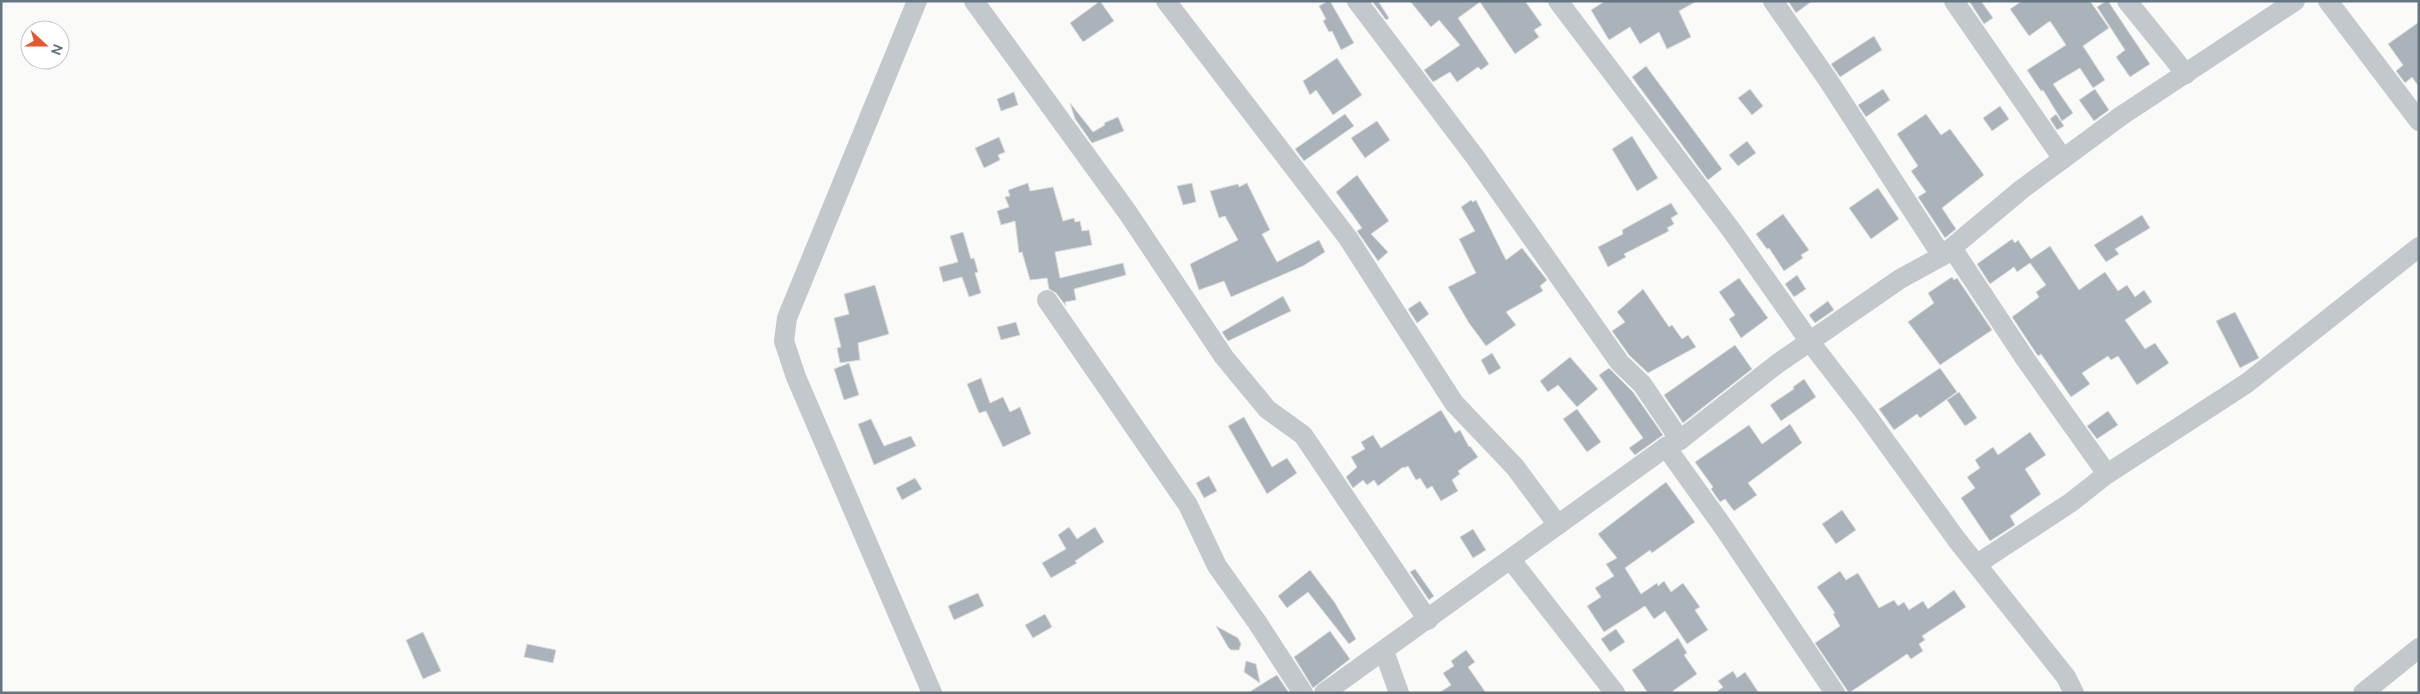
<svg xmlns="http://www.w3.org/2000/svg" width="2420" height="694" font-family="Ubuntu,sans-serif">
  <rect width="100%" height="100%" fill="#fafaf8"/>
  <g fill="#aab3b9" stroke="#dcdcda">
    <polygon points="1100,1 1114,21 1083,42 1070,23"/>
    <polygon points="1328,1 1330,1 1354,43 1341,50 1332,31 1329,32 1323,21 1326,19 1319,6"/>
    <polygon points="1372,1 1378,1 1389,18 1386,20"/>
    <polygon points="1410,1 1525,1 1542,25 1534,30 1539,37 1515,54 1480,2 1458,18 1489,64 1481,70 1478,67 1457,82 1450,72 1433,82 1424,70 1460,45 1439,20 1431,27"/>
    <polygon points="1605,1 1697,1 1679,11 1691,37 1667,49 1659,32 1640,44 1630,27 1609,40 1591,10"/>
    <polygon points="1788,1 1812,1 1796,13"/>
    <polygon points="1969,1 1981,1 1993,18 1984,24"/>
    <polygon points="2022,1 2090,1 2109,28 2083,46 2105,80 2093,88 2080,68 2053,84 2073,113 2062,121 2043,90 2041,91 2027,70 2066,45 2050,21 2029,36 2010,9"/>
    <polygon points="2106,1 2108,1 2150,64 2130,77 2116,57 2125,50 2097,7"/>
    <polygon points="2419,22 2419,87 2412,77 2405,83 2396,71 2403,65 2388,44"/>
    <polygon points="1874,36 1882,50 1840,77 1831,64"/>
    <polygon points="1337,58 1362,95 1333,115 1316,90 1310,95 1303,81"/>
    <polygon points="1646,66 1722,169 1708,180 1632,77"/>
    <polygon points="1750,89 1763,106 1752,115 1738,98"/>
    <polygon points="1883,89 1890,100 1866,117 1858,105"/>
    <polygon points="2095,89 2109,110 2094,121 2079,100"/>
    <polygon points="1014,92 1018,105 1001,111 997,99"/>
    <polygon points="1070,103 1093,132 1105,125 1104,123 1118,117 1124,131 1092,143 1075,119"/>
    <polygon points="2000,106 2009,119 1992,131 1983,118"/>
    <polygon points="1345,114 1354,126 1304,161 1295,149"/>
    <polygon points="1926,114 1941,135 1950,129 1984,175 1942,208 1956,229 1945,238 1918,197 1926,192 1911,171 1918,166 1897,134"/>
    <polygon points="2056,114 2064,126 2057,130 2050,119"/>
    <polygon points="1377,121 1390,140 1365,158 1351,138"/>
    <polygon points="1632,136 1658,178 1637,191 1612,149"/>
    <polygon points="999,137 1005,152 998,155 1000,160 984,168 975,148"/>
    <polygon points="1747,141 1756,153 1738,166 1729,155"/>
    <polygon points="1357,175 1389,221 1371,234 1388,252 1378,261 1357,231 1362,228 1336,192"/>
    <polygon points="1028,183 1030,191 1053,187 1063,221 1074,218 1075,222 1080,221 1082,231 1089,230 1092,245 1055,252 1060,278 1123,263 1126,275 1074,289 1076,300 1065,302 1066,306 1056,293 1049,289 1047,278 1030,280 1022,252 1019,253 1015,221 1001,225 997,211 1009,207 1005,197 1010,196 1008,190"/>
    <polygon points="1192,183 1196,202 1183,205 1177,186"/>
    <polygon points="1247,183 1270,230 1262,234 1277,262 1319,240 1325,252 1303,266 1231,297 1224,281 1199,290 1190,264 1238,240 1225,216 1219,218 1210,191 1238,184 1239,187"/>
    <polygon points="1878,188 1899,219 1871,239 1849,208"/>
    <polygon points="1471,200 1473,202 1476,200 1506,260 1522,248 1547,280 1540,286 1543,291 1506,312 1516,325 1486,346 1469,323 1448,287 1476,273 1459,239 1475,231 1461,207"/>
    <polygon points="1671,203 1678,214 1671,218 1674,224 1667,228 1669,231 1624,254 1626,257 1608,267 1598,247 1623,234 1622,230"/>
    <polygon points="1783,214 1809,250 1801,255 1803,258 1784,271 1769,248 1767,249 1756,234"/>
    <polygon points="2142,215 2150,228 2115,249 2119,254 2106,262 2094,245"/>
    <polygon points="963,232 971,259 974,258 978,272 975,273 981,293 969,297 962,277 943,282 939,267 958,262 950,236"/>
    <polygon points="2012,239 2015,243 2018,240 2031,259 2050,246 2079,290 2105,272 2118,291 2127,285 2135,297 2144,290 2152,302 2125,320 2145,349 2155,343 2169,363 2137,385 2118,356 2111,360 2108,356 2082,373 2090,384 2071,397 2041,354 2038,356 2012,317 2039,297 2036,292 2046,285 2030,263 2017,272 2014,267 1990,284 1977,264"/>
    <polygon points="1797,275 1806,289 1794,297 1785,284"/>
    <polygon points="1952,277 1954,280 1957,278 1992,330 1940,365 1908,322 1934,303 1928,293"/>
    <polygon points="1739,278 1768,318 1741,338 1729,319 1735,315 1719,292"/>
    <polygon points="875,285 889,334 858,343 860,360 840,363 837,348 841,347 834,318 849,314 844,294"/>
    <polygon points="1643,289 1669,327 1672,325 1682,339 1688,335 1696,347 1648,373 1629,355 1612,331 1625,322 1617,312"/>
    <polygon points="1283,296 1291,311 1228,341 1222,332"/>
    <polygon points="1420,301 1429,314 1417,323 1408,309"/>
    <polygon points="1828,301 1834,310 1815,323 1809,315"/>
    <polygon points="2235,312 2259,358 2240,368 2216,321"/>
    <polygon points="1016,322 1020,335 1001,340 997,327"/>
    <polygon points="1735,345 1752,369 1683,423 1664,395"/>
    <polygon points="1492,353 1501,368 1489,375 1481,360"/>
    <polygon points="1570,357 1598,389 1577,407 1558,385 1548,392 1540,381"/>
    <polygon points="849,363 859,395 844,400 834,369"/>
    <polygon points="1609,368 1633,392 1663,435 1635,455 1629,448 1643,438 1599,375"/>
    <polygon points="1940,368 1957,392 1920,418 1917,414 1894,430 1879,409"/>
    <polygon points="981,378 990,403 1003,397 1010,412 1020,407 1031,434 1003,447 986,411 979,413 967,384"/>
    <polygon points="1804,379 1816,397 1781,421 1770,405 1794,389 1793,387"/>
    <polygon points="1959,392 1977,418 1965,426 1947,400"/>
    <polygon points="1577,409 1601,442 1587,452 1563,419"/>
    <polygon points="1441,410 1455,433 1460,430 1469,447 1470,446 1478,457 1458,471 1460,474 1452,480 1458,491 1441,501 1432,486 1427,489 1420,478 1416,480 1408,466 1404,468 1403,467 1378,486 1374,480 1367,485 1363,480 1353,488 1346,477 1357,467 1351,457 1365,449 1361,442 1373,435 1381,448"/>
    <polygon points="2108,411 2118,425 2097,439 2087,426"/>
    <polygon points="1244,417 1272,467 1287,458 1297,473 1267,494 1228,426"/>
    <polygon points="871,419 884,446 911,436 916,446 874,465 858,424"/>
    <polygon points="1790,424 1802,443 1748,483 1757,495 1734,511 1725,499 1720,502 1711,489 1713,487 1695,462 1749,425 1762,444"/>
    <polygon points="2030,432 2046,455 2025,469 2041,494 2010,516 2015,525 1990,541 1961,498 1975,488 1967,477 1980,468 1975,460 1993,447 1998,455"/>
    <polygon points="1209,476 1217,491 1204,498 1196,483"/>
    <polygon points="915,478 922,489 902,500 896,488"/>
    <polygon points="1666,482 1695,522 1652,553 1650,550 1625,568 1641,594 1657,583 1658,586 1664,581 1671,592 1683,583 1700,607 1695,610 1708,630 1687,644 1665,611 1654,619 1645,606 1604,632 1587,606 1601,597 1595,588 1614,576 1606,564 1617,558 1598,534"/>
    <polygon points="1842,510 1856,530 1836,544 1822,524"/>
    <polygon points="1069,527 1077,539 1095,527 1104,542 1075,561 1077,563 1051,578 1042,563 1066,549 1058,535"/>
    <polygon points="1473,529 1486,550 1473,558 1460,537"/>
    <polygon points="1415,569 1434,596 1429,600 1410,572"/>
    <polygon points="1310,570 1335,603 1356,639 1349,644 1308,592 1287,608 1278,596"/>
    <polygon points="1840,571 1846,580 1858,573 1879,608 1894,600 1898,606 1904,602 1909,610 1923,601 1928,609 1954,590 1966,607 1922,636 1925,640 1919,644 1923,651 1911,659 1907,654 1849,693 1815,643 1840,626 1833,614 1835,613 1817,587"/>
    <polygon points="978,593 984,606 954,620 948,606"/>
    <polygon points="1045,614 1052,627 1033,638 1025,625"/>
    <polygon points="1216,626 1238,638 1241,644 1239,650 1231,650 1228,647"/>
    <polygon points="1616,629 1625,642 1610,652 1601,639"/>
    <polygon points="1330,631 1350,659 1313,688 1294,657"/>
    <polygon points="423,632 441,671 423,679 406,640"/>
    <polygon points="1678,638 1687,653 1684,655 1697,674 1670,693 1648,693 1632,670"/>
    <polygon points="527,644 556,650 553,663 524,657"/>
    <polygon points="1466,650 1475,662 1468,667 1486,693 1439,693 1451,685 1443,673 1454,666 1451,661"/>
    <polygon points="1246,661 1256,664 1260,683 1244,672"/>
    <polygon points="1733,671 1737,678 1745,672 1759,693 1715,693 1723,687 1718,681"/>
    <polygon points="1277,675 1289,693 1248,693 1270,679"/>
  </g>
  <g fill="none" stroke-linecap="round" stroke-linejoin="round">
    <g stroke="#c3c8cc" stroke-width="20">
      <polyline points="917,1 787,318 784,341 796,377 932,693"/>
      <polyline points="974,1 1128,213 1224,357 1267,409 1303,435 1428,620"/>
      <polyline points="1166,1 1348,238 1454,403 1515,467 1558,525"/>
      <polyline points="1357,1 1475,157 1620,363 1642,384 1680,440"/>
      <polyline points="1558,1 1732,231 1810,342 1865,413 1957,540 2066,677 2074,693"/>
      <polyline points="1773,1 1828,80 1942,256"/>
      <polyline points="1954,1 2063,159"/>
      <polyline points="2127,1 2186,74"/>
      <polyline points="2328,1 2419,121"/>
      <polyline points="1952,248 2026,360 2107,474"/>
      <polyline points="1047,300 1188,505 1217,566 1257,622 1303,693"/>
      <polyline points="1666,447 1724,528 1835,693"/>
      <polyline points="1511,560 1615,693"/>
      <polyline points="1977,564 2070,503 2107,474 2247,383 2419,247"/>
      <polyline points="1384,651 1399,693"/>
      <polyline points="1324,693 1666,447 1680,440 1777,364 1845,317 1900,279 1942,256 2022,189 2121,116 2295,1"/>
      <polyline points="2363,693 2419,648"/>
    </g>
  </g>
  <rect width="2420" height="694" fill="none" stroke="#657683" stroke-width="5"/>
  <g transform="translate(45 45) rotate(111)"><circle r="24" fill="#ffffff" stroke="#c1c8cd"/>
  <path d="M0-4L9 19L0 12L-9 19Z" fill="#e4572e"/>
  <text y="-8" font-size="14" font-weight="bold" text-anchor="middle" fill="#657683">N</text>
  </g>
</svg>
